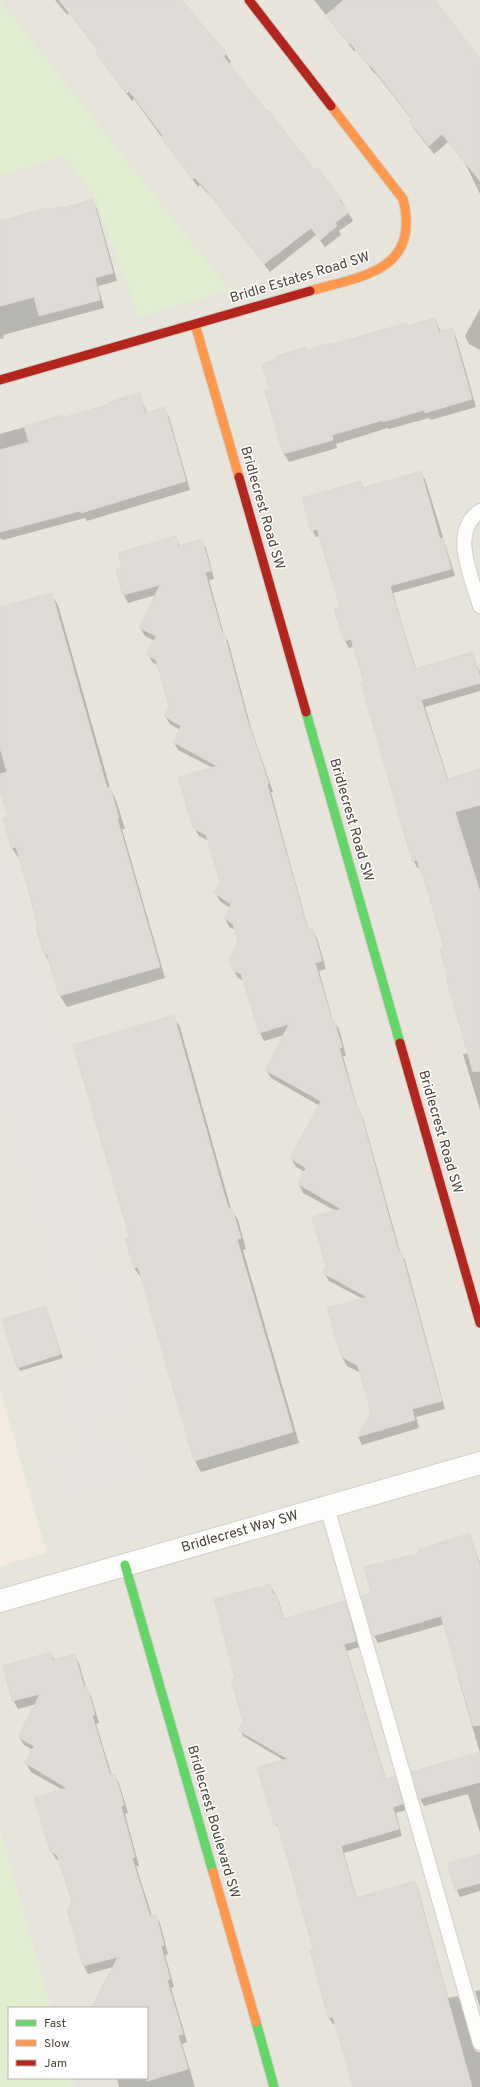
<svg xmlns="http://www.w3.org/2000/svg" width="480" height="2087" font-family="Overpass,sans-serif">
  <rect width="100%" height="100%" fill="#f4f2ee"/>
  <polygon fill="#e7e4dc" points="0,0 480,0 480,2087 74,2087 71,2078 147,2078 147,2008 51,2008 0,1831 0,1566 46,1552 0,1390"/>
  <polygon fill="#f3ebdf" points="0,1390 46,1553 0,1566"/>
  <g fill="#e1eecf">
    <polygon points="0,1 230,290 139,317 95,197 65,156 0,175"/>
    <polygon points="0,1831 51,2008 9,2008 9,2078 71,2078 74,2087 0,2087"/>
  </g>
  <polygon fill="#e6e3df" points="0,818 124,1247 99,1255 103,1270 129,1263 152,1344 121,1352 120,1357 147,1363 134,1419 105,1414 107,1441 135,1433 148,1477 59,1503 47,1458 74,1450 73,1427 48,1421 62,1366 87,1370 90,1346 86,1335 78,1333 58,1338 54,1322 75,1316 79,1310 80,1305 75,1284 53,1292 0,1106"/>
  <g fill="#0003" fill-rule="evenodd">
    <polygon points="55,0 180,0 226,54 231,62 228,64 315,171 341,200 353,221 339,231 341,235 325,247 316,235 270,272 213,199 200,185 198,187 134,99 132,101 117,81 101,59 98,50 69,13 67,15"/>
    <polygon points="314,0 433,0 480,60 480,194 465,163 448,142 434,154 415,130 410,122 412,120 376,74 375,74 356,50 354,51"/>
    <polygon points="92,200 97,209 117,281 98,286 104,308 3,335 4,338 0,339 0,225"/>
    <polygon points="480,309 480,350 469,344 465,336"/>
    <polygon points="435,319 441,332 452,329 456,337 476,407 431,420 429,418 389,429 388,428 336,444 337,448 289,462 284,454 266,392 271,391 307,351"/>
    <polygon points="139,394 147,413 164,408 169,417 190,490 87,521 85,518 3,540 0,538 0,434 61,417 62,419 111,405"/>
    <polygon points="420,472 425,479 455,576 393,593 405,634 416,669 472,653 480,672 480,691 425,707 448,779 480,770 480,930 441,933 420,867 417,868 408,847 355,646 349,648 345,641 336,609 342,608 320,536 316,537 312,530 360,482 364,488"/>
    <path d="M175,537L180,546L201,540L206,548L214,579L209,580L224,635L228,641L251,728L273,792H271L285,845L309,931L312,930L317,938L326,969L319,971L333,1021L339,1029L346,1056H343L358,1110L363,1118L400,1252L405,1260L445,1409L416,1417L419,1428L362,1445L358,1437L372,1412L361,1373L347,1366L342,1357L329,1309L363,1299L329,1281L324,1273L327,1267L336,1211L303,1193L299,1184L305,1172L296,1167L291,1158L320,1106L271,1078L266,1070L284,1035L264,1041L260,1033L244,981L238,978L233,969L239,941L236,930L229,927L225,918L230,908L220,901L215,893L221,882L209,841L199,836L194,827L213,768L178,750L174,742L180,730L170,724L165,716L171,707L159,666L152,662L148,654L155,641L145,636L140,628L156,595L128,603L124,595L117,571ZM360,1114L362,1117L400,1256L398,1257Z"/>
    <polygon points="51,594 58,605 110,788 116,800 125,829 122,829 165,978 67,1007 60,996 52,966 45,955 21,859 19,859 12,848 4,819 9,817 0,787 0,609"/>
    <polygon points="480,966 480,1110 463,1054 469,1053"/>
    <polygon points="173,1016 180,1027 231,1209 238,1220 246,1249 243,1250 299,1443 201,1472 195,1461 142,1279 134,1268 126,1239 130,1238"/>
    <polygon points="46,1307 63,1358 20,1371 18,1367"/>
    <polygon points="469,1534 480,1563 480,1753 458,1677 460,1676 445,1624 378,1643 374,1636 372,1594 420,1553"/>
    <polygon points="270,1585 279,1601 284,1620 344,1602 348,1608 359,1647 347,1651 386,1780 395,1777 406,1810 396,1813 402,1836 344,1853 357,1899 415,1882 418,1889 448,1998 457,1996 461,2002 474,2049 477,2052 480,2052 480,2087 355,2087 336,2023 333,2024 329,2018 314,1950 280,1830 275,1824 285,1761 243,1736 240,1730 245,1721 236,1678"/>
    <polygon points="50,1653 55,1660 74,1655 79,1663 86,1688 91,1696 99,1723 96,1724 112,1776 115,1775 119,1783 128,1813 125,1814 139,1866 136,1866 152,1916 155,1915 160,1923 168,1954 165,1955 174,1987 171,1988 187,2042 182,2044 195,2087 119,2087 117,2078 147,2078 147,2008 98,2008 113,1967 88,1974 84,1966 68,1910 73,1902 60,1862 56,1859 51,1851 63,1790 31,1772 26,1763 33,1750 24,1745 19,1737 36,1704 18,1709 13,1700"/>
    <polygon points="480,1753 480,1833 468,1794 424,1806 420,1799"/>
    <polygon points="480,1855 480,1891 460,1897 456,1889"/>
    <polygon points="480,1990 480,2008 475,1991"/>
  </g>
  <g fill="#dedbd6" stroke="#dcd9d4">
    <polygon points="59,0 182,0 227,54 223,56 267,111 268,110 315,170 318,168 342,199 340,201 349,212 335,223 337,226 320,240 311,228 264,264 207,191 195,178 192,179 161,137 163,136 129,91 127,93 111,73 95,51 98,49"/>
    <polygon points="344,0 435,0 480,59 480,181 442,134 429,146 409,121 412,119 371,66 370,67 350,43 349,44 326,15"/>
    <polygon points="93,199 113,273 95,278 100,300 39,316 34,297 0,306 0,221 46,208 46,210 63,206 64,208"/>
    <polygon points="435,318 439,332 452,328 472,399 425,413 424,410 383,422 383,420 332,435 333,440 283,454 265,391 270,390 262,364 277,359 276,356 306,347 307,350 330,343 330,345 406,323 407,326"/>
    <polygon points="140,393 145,413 165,407 186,481 81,513 80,511 0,532 0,450 29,442 24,426 62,415 62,418 110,404 109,402"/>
    <polygon points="421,471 440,539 443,538 451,569 390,586 415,669 473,652 480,677 480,683 421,700 447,779 480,769 480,805 455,812 480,892 480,1071 473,1072 446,978 448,978 440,949 443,948 442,941 429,895 417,860 412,861 361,683 364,682 351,639 344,641 334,609 340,607 317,529 311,531 302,498 361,481 362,488"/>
    <polygon points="176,536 178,546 202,539 211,571 205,572 222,633 224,632 247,719 269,784 267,784 281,835 308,930 313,929 322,961 315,963 332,1020 334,1020 342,1047 339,1048 357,1109 359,1108 398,1252 401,1251 442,1401 412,1409 415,1420 357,1437 371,1412 358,1366 341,1356 327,1308 367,1297 323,1273 326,1266 312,1217 341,1209 298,1184 306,1168 290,1158 321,1101 265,1070 289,1024 259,1033 241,974 232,970 229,960 238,941 233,924 224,918 231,904 214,893 220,882 206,835 193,828 178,777 217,766 173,742 181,726 164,716 169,707 156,660 146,654 156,636 139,628 160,585 123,595 116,570 122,568 118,553"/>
    <polygon points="52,593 107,788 110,787 119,818 117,818 160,967 59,996 47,954 44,955 36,928 38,927 31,899 16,847 11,848 3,818 8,817 0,790 0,774 7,772 0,748 0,607"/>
    <polygon points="174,1015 225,1197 229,1209 232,1208 241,1238 237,1239 293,1432 194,1461 138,1267 134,1268 125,1239 129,1237 126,1225 73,1045"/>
    <polygon points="46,1306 61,1354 17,1368 2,1319"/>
    <polygon points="470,1533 480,1567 480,1725 473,1726 441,1616 373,1636 361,1596 371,1593 364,1567 419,1553 418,1550"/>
    <polygon points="270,1584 273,1594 276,1593 283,1619 345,1601 356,1641 344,1644 385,1779 395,1776 403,1804 393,1807 399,1829 341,1846 356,1898 415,1881 472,2087 353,2087 333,2017 328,2018 310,1950 313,1949 290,1867 277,1824 274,1825 257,1767 288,1759 238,1730 243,1721 231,1679 235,1678 214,1599"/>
    <polygon points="51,1652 53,1660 75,1654 84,1687 87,1687 95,1715 92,1715 110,1775 115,1774 124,1805 121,1806 135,1857 132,1858 150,1916 156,1914 164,1945 161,1946 170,1979 167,1980 183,2034 178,2035 188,2069 147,2081 147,2008 91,2008 118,1957 83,1966 67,1910 72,1902 57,1855 50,1851 34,1798 67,1788 25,1763 34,1746 18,1737 40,1694 12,1701 3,1666"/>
    <polygon points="480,1752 480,1782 419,1799 411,1772"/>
    <polygon points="480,1854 480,1883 455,1890 447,1863"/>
  </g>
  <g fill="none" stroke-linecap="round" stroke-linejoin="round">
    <g stroke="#d2d0cb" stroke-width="16">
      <g id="lane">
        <path d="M480,511C449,532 472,577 480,606"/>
        <polyline points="327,1507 480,2043"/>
      </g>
    </g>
    <g stroke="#d2d0cb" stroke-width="24">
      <polyline id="street" points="0,1601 480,1463"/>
    </g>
    <g stroke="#d3cfc5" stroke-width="11">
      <g id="fast">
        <polyline points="306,712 400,1043"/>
        <polyline points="125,1565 213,1872"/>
        <polyline points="256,2022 274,2087"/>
      </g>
    </g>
    <g stroke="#d3cfc5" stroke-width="11">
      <g id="slow">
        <path d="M310,291C362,276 421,271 403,199L331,106"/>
        <polyline points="195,324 239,477"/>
        <polyline points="213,1872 256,2022"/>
      </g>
    </g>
    <g stroke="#d3cfc5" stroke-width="11">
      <g id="jam">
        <polyline points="249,0 331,106"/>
        <polyline points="0,380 310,291"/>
        <polyline points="239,477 306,712"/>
        <polyline points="400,1043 480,1323"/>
      </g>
    </g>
    <use href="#lane" stroke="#fdfdfc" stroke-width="14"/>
    <use href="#street" stroke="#fdfdfc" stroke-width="22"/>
    <use href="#fast" stroke="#63d668" stroke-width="9"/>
    <use href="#slow" stroke="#ff974d" stroke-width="9"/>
    <use href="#jam" stroke="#b3261e" stroke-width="9"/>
  </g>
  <g text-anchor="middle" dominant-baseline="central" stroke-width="3" stroke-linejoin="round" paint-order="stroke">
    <g font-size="14" fill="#4b4439" stroke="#fff">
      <text transform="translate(300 278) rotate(-17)">Bridle Estates Road SW</text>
      <text transform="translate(262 508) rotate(74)">Bridlecrest Road SW</text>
      <text transform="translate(351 820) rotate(74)">Bridlecrest Road SW</text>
      <text transform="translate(440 1132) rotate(74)">Bridlecrest Road SW</text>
      <text transform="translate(240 1532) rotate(-16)">Bridlecrest Way SW</text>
      <text transform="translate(213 1822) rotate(74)">Bridlecrest Boulevard SW</text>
    </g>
  </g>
  <rect x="8" y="2007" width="140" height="72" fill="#ffffff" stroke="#b7b4b0"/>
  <rect x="16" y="2020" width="20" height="6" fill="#63d668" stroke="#b7b4b0"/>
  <text x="44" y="2027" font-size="12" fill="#4b4439">Fast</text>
  <rect x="16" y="2040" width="20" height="6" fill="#ff974d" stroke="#b7b4b0"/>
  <text x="44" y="2047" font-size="12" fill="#4b4439">Slow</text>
  <rect x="16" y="2060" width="20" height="6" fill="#b3261e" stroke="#b7b4b0"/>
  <text x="44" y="2067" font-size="12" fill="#4b4439">Jam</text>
</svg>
